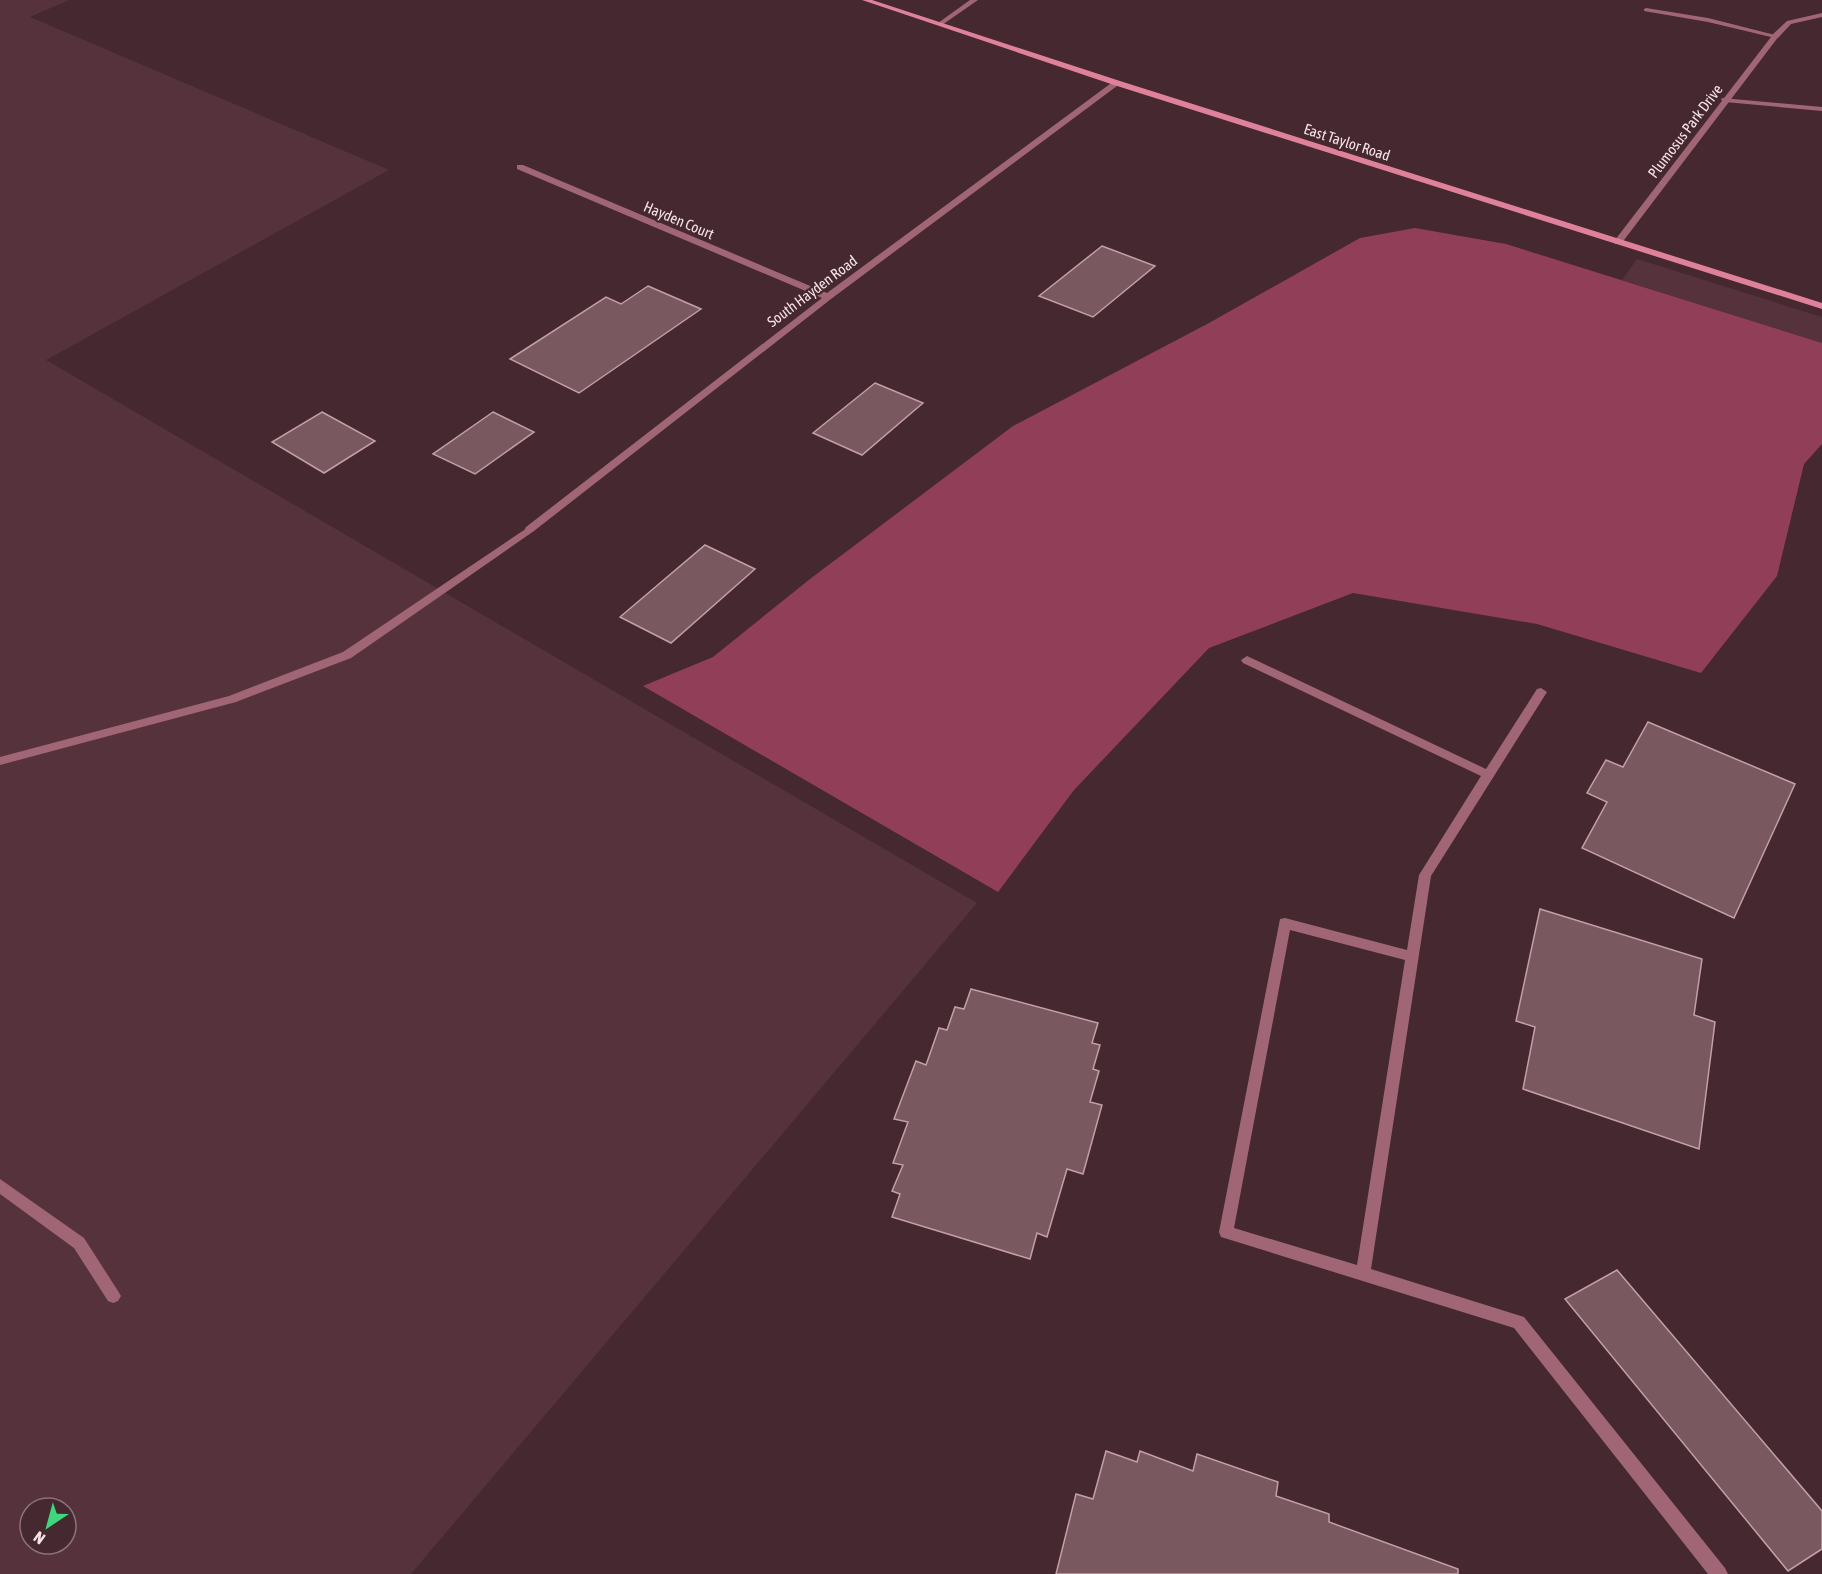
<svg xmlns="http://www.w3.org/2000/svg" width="1822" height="1574" font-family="'Asap Condensed',sans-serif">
  <rect width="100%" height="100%" fill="#452830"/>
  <g fill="#56323c" fill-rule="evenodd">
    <path d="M0,0H69L30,17L389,170L46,360L977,903L411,1574H0ZM30,1508H66V1544H30Z"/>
    <polygon points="1637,259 1822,317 1822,343 1622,280"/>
  </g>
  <polygon fill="#913f58" points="1415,228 1506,244 1822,343 1822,444 1804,464 1777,576 1701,673 1537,624 1353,593 1209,648 1074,790 998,892 643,686 713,657 810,579 1013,426 1209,323 1360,238"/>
  <g fill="#795860" stroke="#c49fa7" stroke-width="1.5">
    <polygon points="1102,246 1155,266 1093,317 1039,296"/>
    <polygon points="648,286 701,309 579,393 510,359 606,297 621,304"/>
    <polygon points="875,383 923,403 862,455 813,433"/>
    <polygon points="322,412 375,441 324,473 272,442"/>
    <polygon points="493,412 534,432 475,474 433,454"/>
    <polygon points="705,545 755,569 671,643 620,617"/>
    <polygon points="1648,722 1795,784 1734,918 1582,848 1607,802 1587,793 1606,760 1623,767"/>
    <polygon points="1540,909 1702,959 1694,1015 1715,1022 1699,1149 1523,1089 1535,1027 1516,1021"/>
    <polygon points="971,989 1098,1023 1092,1043 1100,1045 1093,1069 1099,1071 1090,1102 1102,1105 1083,1174 1067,1169 1047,1237 1037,1233 1030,1259 892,1217 900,1194 892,1191 903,1165 893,1163 908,1122 894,1119 916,1061 926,1065 939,1028 947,1030 955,1007 964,1009"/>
    <polygon points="1617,1270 1822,1511 1822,1549 1788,1571 1565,1299"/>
    <polygon points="1106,1451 1137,1462 1140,1451 1193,1471 1197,1454 1278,1482 1276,1496 1329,1514 1329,1522 1458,1569 1458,1574 1056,1574 1076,1494 1093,1499"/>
  </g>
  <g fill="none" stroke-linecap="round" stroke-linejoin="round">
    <g fill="#a16675" fill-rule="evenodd">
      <polygon points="1822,13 1822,17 1791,24 1778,38 1771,36 1787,21"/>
      <polygon points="1722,98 1822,107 1822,111 1725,102 1721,100"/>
      <polygon points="530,526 534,527 535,529 534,531 351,658 236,702 0,765 0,757 229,696 343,652"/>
      <path d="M1247,656L1486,769L1537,689L1541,688L1547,692L1431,876L1371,1269L1524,1317L1725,1568L1728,1574H1708L1514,1328L1221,1237L1219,1232L1280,919L1285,918L1407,950L1419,875L1481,776L1243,663L1241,660ZM1290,930L1405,960L1357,1265L1234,1228Z"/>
      <polygon points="0,1179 84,1238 118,1291 121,1296 118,1301 113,1303 108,1301 74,1248 0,1194"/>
    </g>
    <g fill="#a16675" fill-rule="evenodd">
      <polygon points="970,0 978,0 942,25 938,25 938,23"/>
      <polygon points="1646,8 1708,18 1779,36 1621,244 1615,244 1615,240 1771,37 1708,22 1644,11 1644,9"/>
      <polygon points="1114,81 1121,83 831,299 534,531 526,531 525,529 526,527 822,298 517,169 517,165 523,165 827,293"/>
    </g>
    <polygon fill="#df819b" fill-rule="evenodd" points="862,0 872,0 1120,81 1822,303 1822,309 1114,85"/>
  </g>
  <g text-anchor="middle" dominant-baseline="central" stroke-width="4.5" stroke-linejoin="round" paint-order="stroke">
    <g font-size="15" fill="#f7e3e7" stroke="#452830">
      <text transform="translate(1685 131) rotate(-53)">Plumosus Park Drive</text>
      <text transform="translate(1347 142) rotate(18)">East Taylor Road</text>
      <text transform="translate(679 220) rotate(23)">Hayden Court</text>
      <text transform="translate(812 291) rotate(-37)">South Hayden Road</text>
    </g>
  </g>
  <g transform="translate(48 1526) rotate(216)"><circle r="28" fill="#452830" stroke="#8c7379" stroke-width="1.5"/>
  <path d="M0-4.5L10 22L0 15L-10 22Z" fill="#3ed77d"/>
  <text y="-9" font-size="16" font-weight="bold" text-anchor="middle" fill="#f7e3e7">N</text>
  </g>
</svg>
